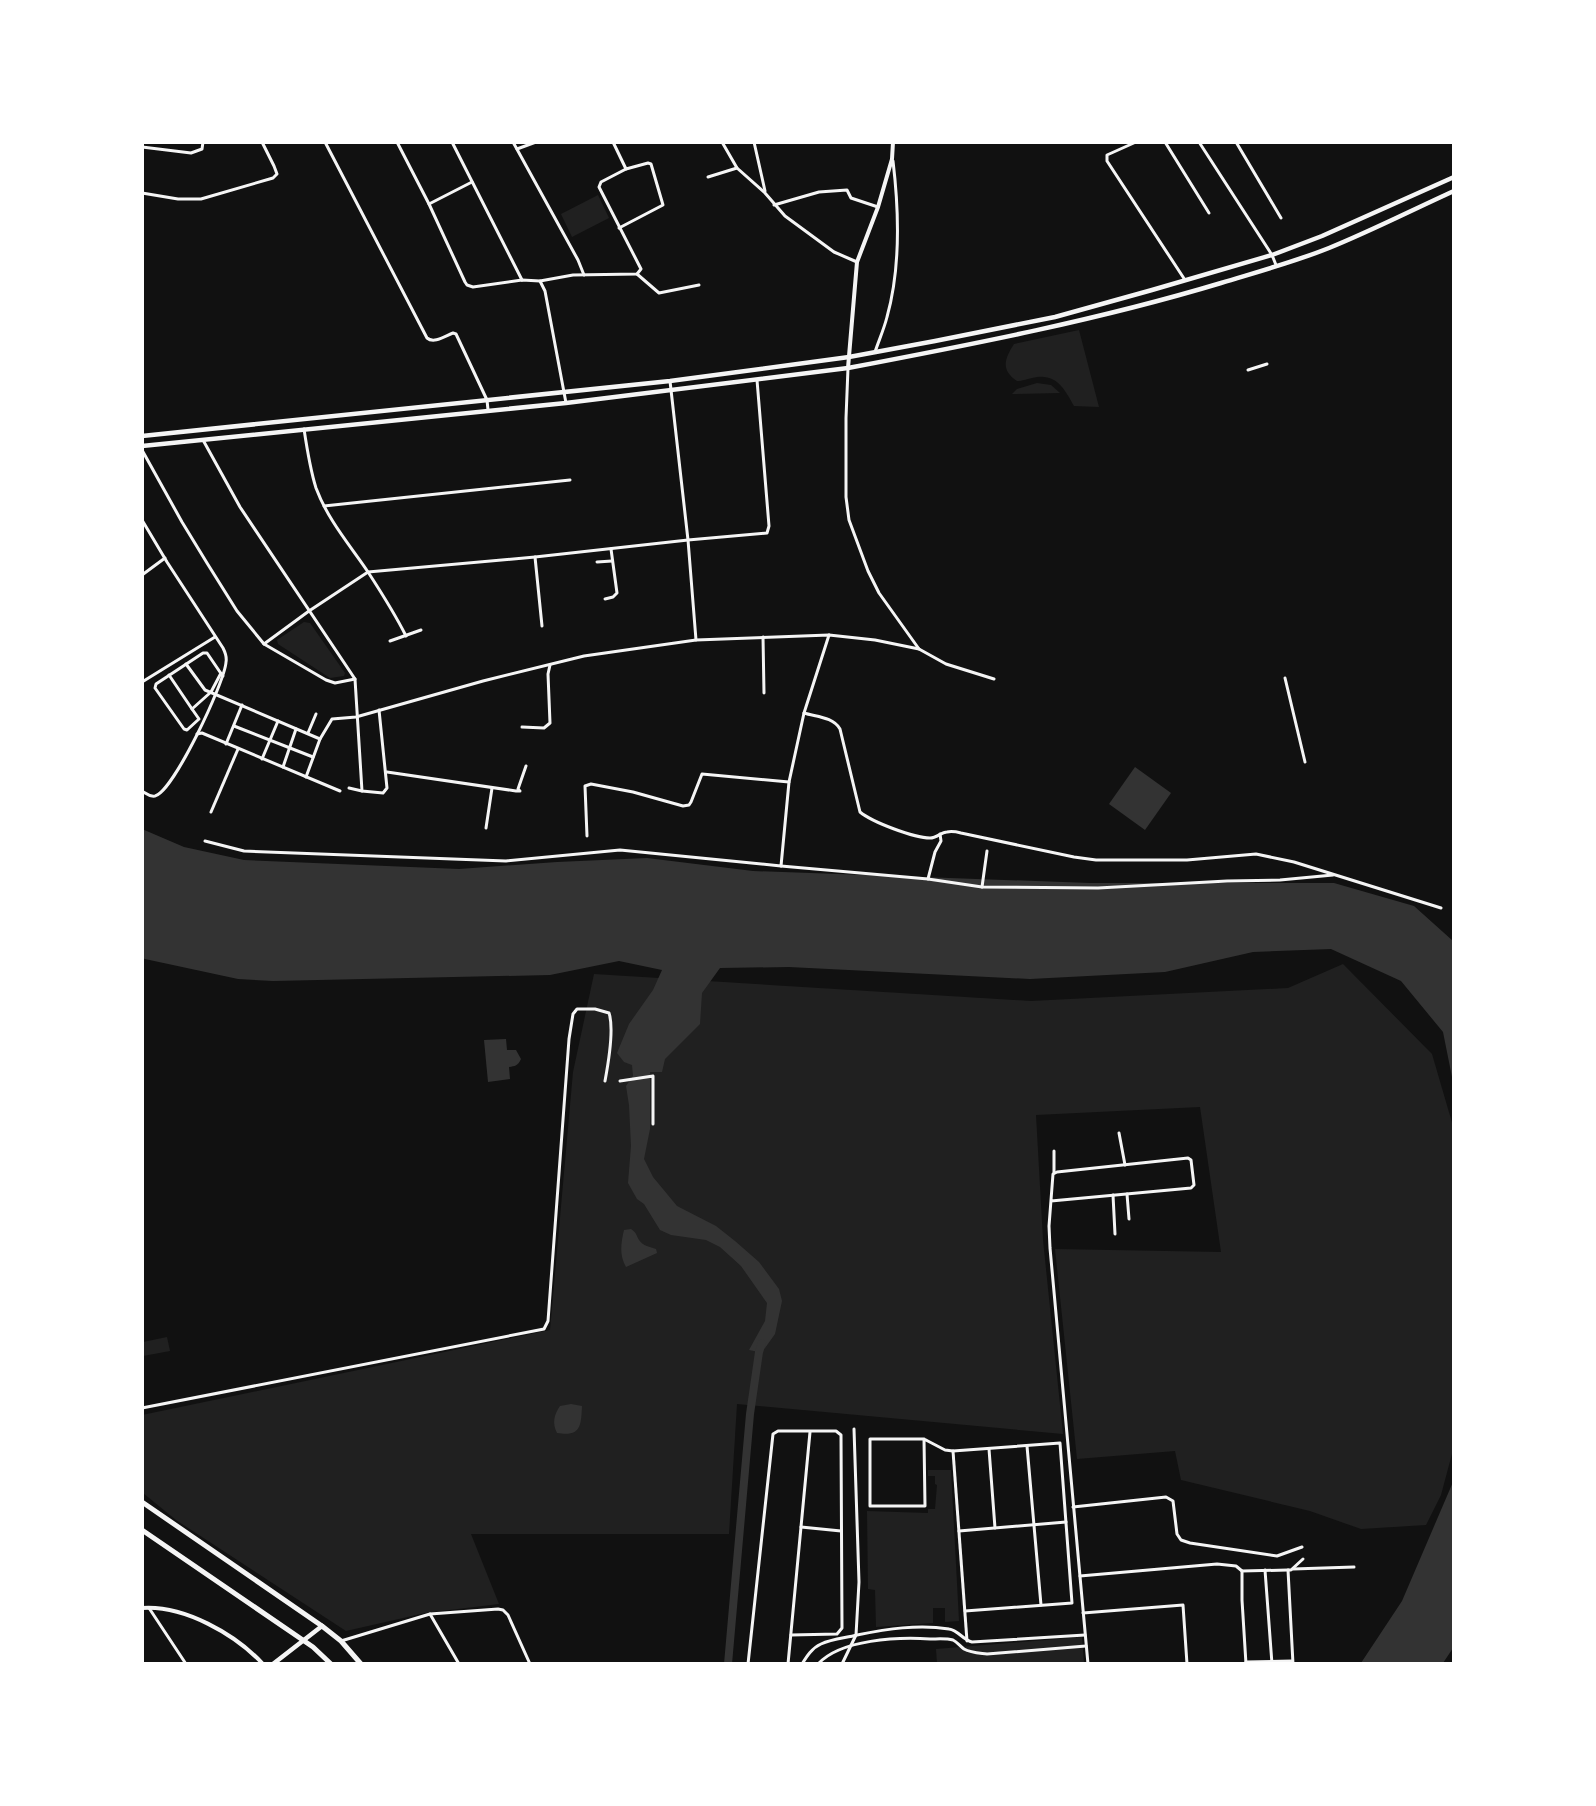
<svg xmlns="http://www.w3.org/2000/svg" width="1596" height="1806" font-family="'Varela Round',sans-serif">
  <rect width="100%" height="100%" fill="#111"/>
  <g fill="#202020">
    <polygon points="598,195 609,218 572,237 561,214"/>
    <path d="M1079,330L1099,407L1074,406C1064,388 1056,372 1032,378C1026,379 1023,381 1017,381C1000,370 1005,358 1014,344Z"/>
    <polygon points="1037,383 1051,385 1060,393 1012,394 1017,389"/>
    <polygon points="304,622 310,623 345,673 344,676 330,678 278,644 277,640"/>
    <polygon points="1343,964 1432,1054 1453,1126 1453,1450 1441,1495 1426,1525 1361,1529 1310,1511 1181,1480 1175,1451 1077,1459 1055,1249 1221,1252 1200,1107 1036,1115 1043,1240 1063,1434 737,1404 729,1534 471,1534 499,1604 425,1613 346,1631 176,1520 143,1493 142,1415 550,1330 573,1072 594,974 1031,1001 1288,988"/>
    <polygon points="167,1337 170,1351 143,1356 143,1342"/>
    <polygon points="928,1470 951,1470 959,1621 945,1622 945,1608 933,1608 933,1623 876,1627 875,1590 868,1589 867,1511 928,1513 928,1509 935,1509 937,1485 935,1484 935,1476 928,1476"/>
    <polygon points="1082,1637 1084,1663 937,1663 936,1649"/>
  </g>
  <g fill="#333">
    <polygon points="1135,767 1171,793 1145,830 1109,804"/>
    <polygon points="142,829 184,847 244,860 459,869 557,862 647,858 753,871 1090,883 1334,883 1414,906 1453,941 1453,1082 1443,1032 1401,981 1331,949 1253,952 1165,972 1030,979 789,967 720,968 702,993 700,1024 665,1059 662,1072 650,1072 650,1129 644,1159 653,1177 677,1206 716,1226 735,1241 759,1262 779,1289 782,1301 775,1334 765,1348 759,1352 749,1350 765,1321 767,1303 741,1266 720,1247 706,1240 671,1235 660,1230 644,1204 637,1199 628,1183 631,1146 629,1105 626,1086 633,1076 632,1065 624,1062 617,1053 629,1024 653,990 662,970 619,961 550,975 273,981 238,979 145,959 142,958"/>
    <path d="M506,1039L507,1050H516L521,1059C518,1066 515,1066 509,1067L510,1079L488,1082L484,1040Z"/>
    <path d="M631,1229C637,1233 636,1235 639,1240C643,1246 650,1247 656,1249L657,1253L626,1267C619,1255 621,1243 624,1230Z"/>
    <path d="M571,1404L582,1406C581,1426 581,1437 557,1433C552,1423 554,1415 560,1406Z"/>
    <polygon points="1453,1482 1453,1648 1443,1663 1361,1663 1402,1601"/>
  </g>
  <g fill="none" stroke-linecap="round" stroke-linejoin="round">
    <polyline stroke="#333" stroke-width="8" points="728,1664 750,1414 759,1352 762,1343"/>
    <g stroke="#f5f5f5" stroke-width="3">
      <path d="M325,142L427,338C434,344 445,336 453,333L456,334L487,400L488,410"/>
      <polyline points="397,142 429,204 465,282 467,285 473,287 522,280 540,281 573,275 637,274 641,269 599,187 601,182 626,169 613,142"/>
      <polyline points="452,142 522,280"/>
      <polyline points="513,142 578,260 584,275"/>
      <polyline points="722,142 737,168 765,193 785,216 834,252 857,262"/>
      <polyline points="754,142 765,191"/>
      <polyline points="1136,142 1107,155 1107,161 1185,280"/>
      <polyline points="1165,142 1209,213"/>
      <polyline points="1199,142 1272,255 1276,265"/>
      <polyline points="1236,142 1281,218"/>
      <polyline points="142,147 191,153 202,149 203,142"/>
      <polyline points="517,149 536,142"/>
      <polyline points="708,177 737,168"/>
      <polyline points="142,193 178,199 201,199 273,178 277,174 274,166 262,142"/>
      <polyline points="429,204 472,182"/>
      <polyline points="774,205 819,192 847,190 851,198 878,207"/>
      <polyline points="619,228 663,205 651,164 648,163 626,169"/>
      <polyline points="637,274 659,293 699,285"/>
      <polyline points="540,281 545,291 566,403"/>
      <path d="M875,352C879,340 884,329 887,317C901,267 899,211 893,161"/>
      <polyline points="848,368 846,418 846,497 849,520 868,571 879,593 919,649"/>
      <polyline points="1248,370 1267,364"/>
      <polyline points="670,381 688,540 696,640"/>
      <path d="M304,429C307,449 310,469 316,488C328,520 349,544 368,572C381,592 395,614 406,636"/>
      <polyline points="203,440 240,507 355,679 362,791 383,793 387,788 379,710"/>
      <polyline points="142,450 182,522 207,563 237,611 264,644 326,680 335,683 355,679"/>
      <polyline points="324,506 570,480"/>
      <path d="M142,520L167,562L223,648C225,652 227,657 226,662C225,682 173,792 155,796C149,797 147,794 142,791"/>
      <polyline points="535,557 542,626"/>
      <polyline points="597,562 612,561"/>
      <polyline points="142,575 165,558"/>
      <polyline points="605,599 613,597 617,593 611,549"/>
      <polyline points="763,637 764,693"/>
      <polyline points="390,641 421,630"/>
      <polyline points="264,644 309,611 368,572 535,557 688,540 767,533 769,526 757,380"/>
      <polyline points="186,664 205,690 320,739"/>
      <polyline points="221,673 211,692 192,709 199,719 187,730 184,729 155,688 156,684 203,653 207,653 222,675 223,676"/>
      <polyline points="169,675 192,709"/>
      <polyline points="1285,678 1305,762"/>
      <polyline points="142,682 215,637"/>
      <path d="M804,713C817,717 833,717 840,729L860,812C872,822 914,838 930,838C937,838 941,832 947,832C952,831 957,832 961,833L1074,857L1096,860H1187L1256,854L1294,862L1441,908"/>
      <polyline points="234,726 313,757"/>
      <polyline points="522,727 544,728 550,723 548,674 550,665"/>
      <polyline points="308,733 316,714"/>
      <polyline points="197,734 202,733 340,791"/>
      <polyline points="226,744 242,705"/>
      <polyline points="262,759 278,721"/>
      <polyline points="283,767 296,729"/>
      <polyline points="387,772 516,791 520,791 518,789 526,766"/>
      <polyline points="306,777 320,739 332,719 356,717 483,681 584,656 696,640 829,635 875,640 919,649 946,664 994,679"/>
      <polyline points="349,788 362,791"/>
      <polyline points="211,812 238,749"/>
      <polyline points="486,828 492,788"/>
      <polyline points="587,836 585,786 591,784 633,792 683,806 689,805 691,802 702,774 789,782"/>
      <polyline points="205,841 244,851 506,861 620,850 781,866 789,782 804,713 829,635"/>
      <polyline points="781,866 928,879 982,887 1098,888 1227,881 1280,880 1333,875"/>
      <polyline points="928,879 935,852 941,841 940,834"/>
      <polyline points="982,887 987,851"/>
      <polyline points="620,1081 653,1076 653,1124"/>
      <polyline points="1119,1133 1125,1165"/>
      <polyline points="1054,1151 1054,1173"/>
      <polyline points="1127,1194 1129,1219"/>
      <polyline points="1113,1195 1115,1234"/>
      <polyline points="1051,1201 1191,1188 1194,1185 1191,1160 1188,1158 1057,1172 1053,1174 1049,1226 1050,1248 1088,1664"/>
      <path d="M142,1408L544,1329L548,1321L569,1039L573,1014L577,1009H595L609,1013C614,1028 608,1065 605,1081"/>
      <polyline points="924,1439 925,1506 870,1506 870,1439 924,1439 945,1450 953,1451 1060,1443 1072,1603 965,1611"/>
      <polyline points="1027,1446 1041,1605"/>
      <polyline points="989,1449 995,1528"/>
      <polyline points="953,1451 967,1641"/>
      <polyline points="1073,1507 1166,1497 1173,1501 1177,1534 1181,1540 1190,1543 1277,1556 1302,1547"/>
      <polyline points="801,1527 841,1531"/>
      <polyline points="959,1531 1066,1522"/>
      <polyline points="1293,1569 1354,1567"/>
      <polyline points="1265,1570 1272,1664"/>
      <polyline points="1080,1576 1217,1564 1236,1566 1242,1571"/>
      <polyline points="149,1608 186,1664"/>
      <polyline points="1083,1613 1183,1605 1187,1664"/>
      <polyline points="430,1614 459,1664"/>
      <polyline points="341,1641 430,1614 498,1609 503,1610 508,1615 530,1664"/>
      <polyline points="1246,1662 1292,1661"/>
      <polyline points="748,1664 773,1434 778,1431 836,1431 841,1435 842,1628 837,1634 791,1635"/>
      <polyline points="788,1664 810,1432"/>
      <path d="M802,1664C807,1656 812,1648 821,1644C832,1639 845,1638 857,1635C887,1629 918,1624 949,1629C958,1630 963,1640 972,1642L1085,1635"/>
      <path d="M818,1664C841,1639 898,1637 930,1639C937,1639 946,1638 953,1640C957,1642 960,1646 964,1649C971,1653 979,1653 987,1654L1086,1646"/>
      <polyline points="842,1664 856,1635 859,1582 854,1429"/>
      <polyline points="1246,1664 1242,1600 1242,1571 1288,1570"/>
      <polyline points="1293,1664 1288,1570 1291,1570 1303,1559"/>
    </g>
    <g stroke="#f5f5f5" stroke-width="4">
      <polyline points="848,368 857,262 878,207 892,159 893,142"/>
      <path d="M142,1608C184,1605 235,1634 263,1664"/>
    </g>
    <g stroke="#f5f5f5" stroke-width="4.5">
      <polyline points="142,436 670,381 849,357 935,341 1055,317 1152,290 1272,255 1322,236 1454,177"/>
      <path d="M142,446L566,403L848,368C974,344 1098,320 1221,283C1257,272 1294,262 1329,248C1371,231 1412,210 1454,191"/>
      <polyline points="273,1664 322,1626"/>
    </g>
    <g stroke="#f5f5f5" stroke-width="5">
      <polyline points="142,1502 322,1626 341,1641 361,1664"/>
      <polyline points="142,1530 313,1647 331,1664"/>
    </g>
  </g>
  <rect width="1596" height="1806" fill="none" stroke="#ffffff" stroke-width="288"/>
</svg>
